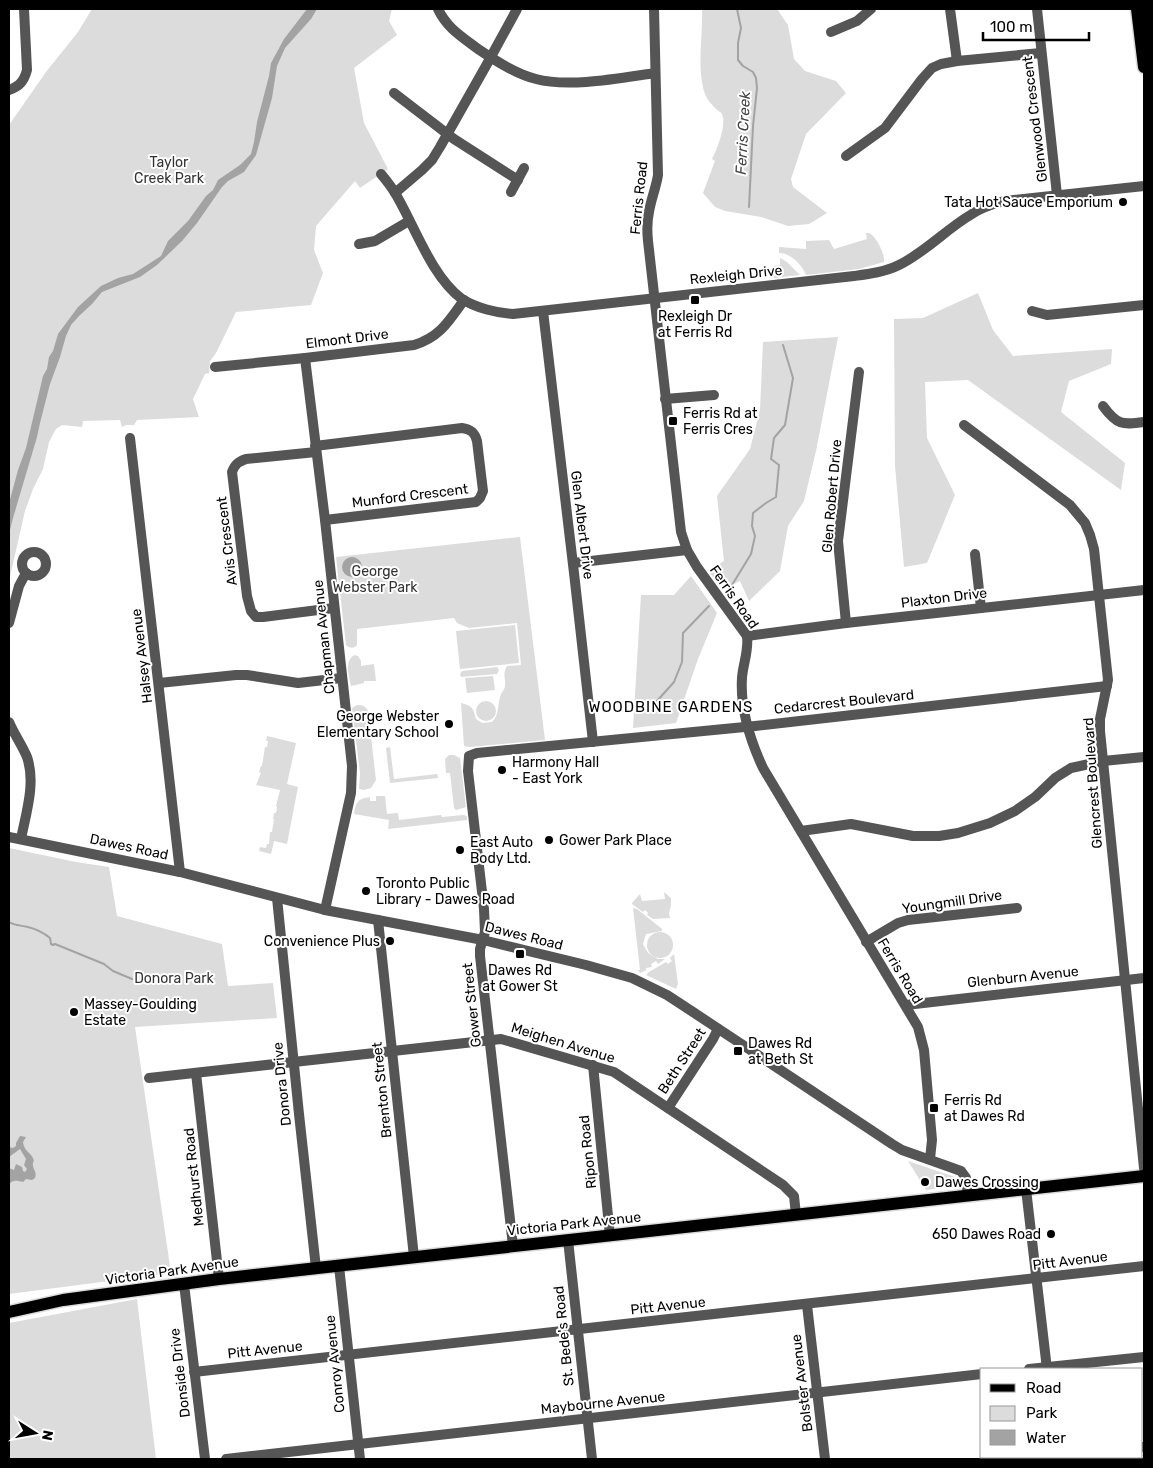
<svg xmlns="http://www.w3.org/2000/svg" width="1153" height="1468" font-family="Rubik,sans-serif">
  <rect width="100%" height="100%" fill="#fff"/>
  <g fill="#dcdcdc">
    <polygon points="92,9 392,9 389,21 397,35 354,68 364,123 388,169 360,188 355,181 316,226 314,250 323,273 311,305 236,312 216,353 210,361 209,373 205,374 193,399 199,417 137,420 134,425 126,425 122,427 120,420 83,421 82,427 62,425 56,429 49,442 43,469 33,489 25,511 9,581 9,125 46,72 78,32"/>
    <path d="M702,9H777L788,25L794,59L805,71L836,81L846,93L806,134L791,179L793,187L827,213L809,224L788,226L761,217L725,211L715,207L703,193L715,161L712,159C717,149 727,125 722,114C721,112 718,111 716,109C707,100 704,95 702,82C698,58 703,33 702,9Z"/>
    <path d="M866,233H869C876,236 885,254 884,262L859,269L806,275C802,265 791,253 779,253V247L806,249V241L829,240L834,249L867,239Z"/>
    <polygon points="780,258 787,262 800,275 774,278 773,266 780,265"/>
    <polygon points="978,293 993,330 1013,356 1112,349 1111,364 1069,381 1061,412 1125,463 1121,490 968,380 925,382 927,438 955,495 927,563 904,567 895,466 894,319 923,318"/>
    <polygon points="838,337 816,451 804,501 788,526 780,571 749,601 740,581 723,589 708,571 724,561 717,496 750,449 760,410 763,342"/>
    <path d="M520,537L545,740L470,747L464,746L461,703C473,706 473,708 476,719L482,723L492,722C500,714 497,704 501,694C503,690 504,691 505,686C506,679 502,674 507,666L521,665L517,623L469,628L457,623L454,618L357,629V645C354,649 349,648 346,645L336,557Z"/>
    <polygon points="691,576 717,613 698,659 676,723 633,728 641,595 674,595"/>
    <polygon points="515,625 519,663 460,669 456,631"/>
    <path d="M354,655L358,656L361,661V666L374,664L376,681H364V683L351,686C349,675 344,662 354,655Z"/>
    <polygon points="497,667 499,670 497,674 461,677 460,674 462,671"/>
    <polygon points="493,676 495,690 467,693 465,678"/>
    <circle cx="486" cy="711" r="10"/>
    <path d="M357,705C362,705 366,706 368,711L376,780L371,788L364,790L359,789L360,773L352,708Z"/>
    <polygon points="267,736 296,743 287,784 298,787 287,844 274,841 271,854 259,851 260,847 266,848 267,844 269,844 270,832 272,832 274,819 273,819 274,813 276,813 277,807 276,806 280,790 256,785 261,773 259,772 261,766 262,766 265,747 267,747 268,741 266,741"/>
    <polygon points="390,747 394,779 437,774 438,778 390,783 386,748"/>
    <polygon points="449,755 454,755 460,758 466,807 456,810 454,808 450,773 446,773 445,759"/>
    <path d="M376,796H385L387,814L398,813L399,820L441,815L442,817L463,815L467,816V820L388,829L389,820L354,814C356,802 357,799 370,797V801H376Z"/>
    <polygon points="9,848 76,862 109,867 117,916 222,944 228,986 273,983 277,1018 135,1027 171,1273 9,1294"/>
    <polygon points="664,892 671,898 671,905 669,913 670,918 653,919 647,915 648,913 645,910 643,912 632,904 632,903 640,894 642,901 665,899"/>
    <path d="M633,908L637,909L662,929V931L646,934L643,944C646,950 648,955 657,958V959H665L658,964L656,961L651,964L652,967L646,968V970L640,973L638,970H640Z"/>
    <circle cx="660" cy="945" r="13"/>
    <polygon points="674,954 678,984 676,989 646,975 649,972 666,962 668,964 672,961 670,958"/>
    <polygon points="908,1161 952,1176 955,1178 955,1183 948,1187 926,1190"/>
    <polygon points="137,1299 156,1459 9,1459 9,1323"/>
  </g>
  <g fill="#a3a3a3">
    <polygon points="307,9 317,9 311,19 285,48 277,66 272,98 256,155 244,172 228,181 222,187 197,223 182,241 157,265 140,277 102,292 92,304 79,316 71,325 66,336 60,357 50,384 40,423 37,437 13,518 9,534 9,503 18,470 26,448 43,376 47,369 49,357 53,351 58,334 78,307 101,286 118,278 133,274 161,256 168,241 188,221 206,196 213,190 218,180 240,165 251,154 254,142 257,122 269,76 271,63 284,39"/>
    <circle cx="352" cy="567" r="10"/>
    <path d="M20,1136L26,1137L23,1142C24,1151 30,1152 33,1158C35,1164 32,1160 33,1166C34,1171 37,1172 35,1178L32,1180L26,1179L23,1182C16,1180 9,1179 9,1189V1168L14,1170L16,1164L22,1167L23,1171L25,1172L27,1169L24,1165L26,1159L20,1149L9,1157V1147L13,1148L16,1146V1143Z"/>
  </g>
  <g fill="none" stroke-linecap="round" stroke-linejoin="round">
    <g stroke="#a3a3a3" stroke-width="2">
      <polyline points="737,9 741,28 738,43 738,60 743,66 753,72 756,78 757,88 753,126 749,207"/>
      <polyline points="732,585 751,554 755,536 752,526 753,513 766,503 776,497 779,465 771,459 774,438 785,425 793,378 783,345"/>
      <polyline points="657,701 674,682 682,662 683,633 709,606"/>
      <path d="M9,922C15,926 21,925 28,927C36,929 44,933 50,938L51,944L53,945L55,944L104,964L113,971L132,979"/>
    </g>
    <g stroke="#dbdbdb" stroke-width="15">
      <g id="major">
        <polyline points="1137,9 1144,67"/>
        <polyline points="9,1312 63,1300 219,1279 1144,1176"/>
      </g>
    </g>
    <g stroke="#555" stroke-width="10">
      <path d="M438,9C447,28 461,36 478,49C496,61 516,74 536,79C569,88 620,78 655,73"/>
      <path d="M654,9L658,175C656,188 651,199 649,212C647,221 647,231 648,241L681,532L687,550L697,567L747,636C749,650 743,664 742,678C740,709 750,740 763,768L918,1027L924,1050L932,1140L930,1159"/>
      <polyline points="950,9 957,61"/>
      <polyline points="1037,9 1057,195"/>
      <polyline points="831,32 857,21 871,9"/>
      <path d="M9,90C20,86 24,81 27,70L24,9"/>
      <polyline points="394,93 454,139 518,180"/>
      <polyline points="846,156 885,128 922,79 932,68 941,64 957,61 1041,53"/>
      <path d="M381,174C386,180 391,186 395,193C415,226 431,276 462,299C476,308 497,313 513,314L854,276C869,274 885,272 899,265C926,252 946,229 972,214C982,207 993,204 1004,201L1144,186"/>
      <polyline points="511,192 524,168"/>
      <polyline points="395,193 422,170 432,160 440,147 487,64 517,9"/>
      <polyline points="359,244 375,241 409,221"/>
      <polyline points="543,311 574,573 593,742"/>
      <polyline points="1032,311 1047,315 1144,305"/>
      <polyline points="305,358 325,520 352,766 351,793 325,910"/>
      <path d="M215,367L305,358L414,345C440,337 449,321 464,300"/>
      <polyline points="665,399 714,395"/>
      <path d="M1103,406C1117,425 1122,425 1144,422"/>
      <polyline points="964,425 1070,505 1085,523 1090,535 1094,549 1108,680 1100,719 1100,731 1144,1168"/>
      <polyline points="130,438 180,872"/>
      <path d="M315,446L462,428C471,429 475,433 477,441L483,491L480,498L476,502L325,520"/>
      <path d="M316,452L246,459C238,462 235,464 232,472L247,596L251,611L256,617H263L334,608"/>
      <circle cx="34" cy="564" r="12"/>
      <polyline points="975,554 981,608"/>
      <polyline points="573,563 687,550"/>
      <polyline points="9,623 19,586 26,573"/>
      <polyline points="846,623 838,541 859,372"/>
      <polyline points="747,636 846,623 1144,590"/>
      <polyline points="159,683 236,675 247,675 298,683 342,678"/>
      <path d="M9,722C14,734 22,745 27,757C36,783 26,813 21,839"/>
      <polyline points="801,831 851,824 913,836 939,836 958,833 990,823 1015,811 1035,797 1055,778 1071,768 1103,761 1144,757"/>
      <polyline points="9,837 180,872 325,910 483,940 586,965 632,978 667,995 693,1012 892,1144 902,1150 961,1171 966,1178 968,1196"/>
      <polyline points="277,898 299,1114 316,1268"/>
      <polyline points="378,920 414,1257"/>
      <polyline points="866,942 898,923 908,920 1017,908"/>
      <polyline points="906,1005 1144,978"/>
      <polyline points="593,1065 610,1236"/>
      <polyline points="196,1073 219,1279"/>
      <polyline points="149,1078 501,1039 614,1072 783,1185 794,1196 796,1215"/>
      <polyline points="668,1108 713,1039 718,1029"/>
      <polyline points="1026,1189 1047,1369"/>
      <polyline points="568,1240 592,1459"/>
      <polyline points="513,1246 480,956 480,949 485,932 484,909 468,771 469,756 477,753 755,726 1107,686"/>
      <polyline points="339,1266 360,1459"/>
      <polyline points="184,1284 205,1459"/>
      <polyline points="807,1305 825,1459"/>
      <polyline points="1029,1369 1144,1357"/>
      <polyline points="194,1372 1144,1266"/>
      <polyline points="1142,1447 1144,1447"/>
      <polyline points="226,1459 982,1374"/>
      <polyline points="1032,1459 1054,1457"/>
    </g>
    <use href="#major" stroke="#000" stroke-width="12"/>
  </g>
  <g fill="#000" stroke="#fff" stroke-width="2">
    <circle cx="1123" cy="202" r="5"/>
    <rect x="690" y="295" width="10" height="10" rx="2.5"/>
    <rect x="668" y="416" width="10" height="10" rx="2.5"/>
    <circle cx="449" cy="724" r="5"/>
    <circle cx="502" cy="770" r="5"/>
    <circle cx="549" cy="840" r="5"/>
    <circle cx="460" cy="850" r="5"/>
    <circle cx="366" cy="891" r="5"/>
    <circle cx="390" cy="941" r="5"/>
    <rect x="515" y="949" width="10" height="10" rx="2.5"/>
    <circle cx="74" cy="1012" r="5"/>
    <rect x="733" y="1046" width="10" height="10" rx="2.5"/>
    <rect x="929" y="1103" width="10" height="10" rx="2.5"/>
    <circle cx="925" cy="1182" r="5"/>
    <circle cx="1051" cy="1234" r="5"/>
  </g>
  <g text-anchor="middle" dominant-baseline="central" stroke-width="4" stroke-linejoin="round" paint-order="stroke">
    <g font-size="14" fill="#000" stroke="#fff">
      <text transform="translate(1035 119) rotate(-97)">Glenwood Crescent</text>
      <text transform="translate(639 198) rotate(-84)">Ferris Road</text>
      <text transform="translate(736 275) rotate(-6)">Rexleigh Drive</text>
      <text transform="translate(347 339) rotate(-7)">Elmont Drive</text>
      <text transform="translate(410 496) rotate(-7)">Munford Crescent</text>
      <text transform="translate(832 496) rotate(-85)">Glen Robert Drive</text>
      <text transform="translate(582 525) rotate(83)">Glen Albert Drive</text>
      <text transform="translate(227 541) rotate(-97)">Avis Crescent</text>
      <text transform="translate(734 597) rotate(55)">Ferris Road</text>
      <text transform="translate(944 598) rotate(-7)">Plaxton Drive</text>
      <text transform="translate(324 637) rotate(-96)">Chapman Avenue</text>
      <text transform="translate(142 656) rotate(-97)">Halsey Avenue</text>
      <text transform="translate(844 702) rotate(-6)">Cedarcrest Boulevard</text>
      <text transform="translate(1093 783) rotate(-94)">Glencrest Boulevard</text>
      <text transform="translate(129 847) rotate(12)">Dawes Road</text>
      <text transform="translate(952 902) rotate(-8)">Youngmill Drive</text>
      <text transform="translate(524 936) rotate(14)">Dawes Road</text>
      <text transform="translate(900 971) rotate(59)">Ferris Road</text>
      <text transform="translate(1023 977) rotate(-6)">Glenburn Avenue</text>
      <text transform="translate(472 1005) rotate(-96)">Gower Street</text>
      <text transform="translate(563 1043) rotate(17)">Meighen Avenue</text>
      <text transform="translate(682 1061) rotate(-57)">Beth Street</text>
      <text transform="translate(282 1084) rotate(-96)">Donora Drive</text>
      <text transform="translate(382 1090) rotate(-96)">Brenton Street</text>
      <text transform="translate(588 1152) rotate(-96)">Ripon Road</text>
      <text transform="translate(194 1177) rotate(-96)">Medhurst Road</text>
      <text transform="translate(574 1224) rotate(-6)">Victoria Park Avenue</text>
      <text transform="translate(1070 1261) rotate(-7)">Pitt Avenue</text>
      <text transform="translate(172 1271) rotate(-8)">Victoria Park Avenue</text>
      <text transform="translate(668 1306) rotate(-6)">Pitt Avenue</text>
      <text transform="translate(564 1336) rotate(-96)">St. Bede's Road</text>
      <text transform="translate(265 1350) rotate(-6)">Pitt Avenue</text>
      <text transform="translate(335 1364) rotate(-96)">Conroy Avenue</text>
      <text transform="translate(180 1373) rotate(-97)">Donside Drive</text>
      <text transform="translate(802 1383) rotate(-97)">Bolster Avenue</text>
      <text transform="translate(603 1403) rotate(-6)">Maybourne Avenue</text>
    </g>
    <g font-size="14" fill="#333" stroke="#fff">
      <text x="169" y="162">Taylor<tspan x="169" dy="16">Creek Park</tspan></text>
      <text x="375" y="571">George<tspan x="375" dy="16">Webster Park</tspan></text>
      <text x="174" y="978">Donora Park</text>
    </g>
    <g font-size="14" fill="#000" stroke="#fff" text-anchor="start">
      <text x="1113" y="202" text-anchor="end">Tata Hot Sauce Emporium</text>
      <text x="695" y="316" text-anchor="middle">Rexleigh Dr<tspan x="695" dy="16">at Ferris Rd</tspan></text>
      <text x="683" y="413">Ferris Rd at<tspan x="683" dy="16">Ferris Cres</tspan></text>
      <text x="439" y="716" text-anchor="end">George Webster<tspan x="439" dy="16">Elementary School</tspan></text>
      <text x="512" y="762">Harmony Hall<tspan x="512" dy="16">- East York</tspan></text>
      <text x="559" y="840">Gower Park Place</text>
      <text x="470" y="842">East Auto<tspan x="470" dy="16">Body Ltd.</tspan></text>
      <text x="376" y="883">Toronto Public<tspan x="376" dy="16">Library - Dawes Road</tspan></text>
      <text x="380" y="941" text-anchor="end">Convenience Plus</text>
      <text x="520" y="970" text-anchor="middle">Dawes Rd<tspan x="520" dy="16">at Gower St</tspan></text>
      <text x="84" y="1004">Massey-Goulding<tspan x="84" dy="16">Estate</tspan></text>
      <text x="748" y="1043">Dawes Rd<tspan x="748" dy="16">at Beth St</tspan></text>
      <text x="944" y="1100">Ferris Rd<tspan x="944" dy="16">at Dawes Rd</tspan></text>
      <text x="935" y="1182">Dawes Crossing</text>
      <text x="1041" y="1234" text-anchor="end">650 Dawes Road</text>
    </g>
    <g font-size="15" font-style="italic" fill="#444" stroke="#fff">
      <text transform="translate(743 133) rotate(-87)">Ferris Creek</text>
    </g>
    <g font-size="15" letter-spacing="1" fill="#000" stroke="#fff">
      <text x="671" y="707">WOODBINE GARDENS</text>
    </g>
  </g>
  <rect width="1153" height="1468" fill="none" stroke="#000000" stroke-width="20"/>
  <rect x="980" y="1368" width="162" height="90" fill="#ffffff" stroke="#999999"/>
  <rect x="990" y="1384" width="25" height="8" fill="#000000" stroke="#999999"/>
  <text x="1026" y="1393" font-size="15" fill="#000000">Road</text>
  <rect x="990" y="1406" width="25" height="15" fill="#dcdcdc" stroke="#999999"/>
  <text x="1026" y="1418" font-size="15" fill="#000000">Park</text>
  <rect x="990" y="1430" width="25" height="15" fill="#a3a3a3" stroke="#999999"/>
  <text x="1026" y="1443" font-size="15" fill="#000000">Water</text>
  <g transform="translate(35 1433) rotate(101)" stroke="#ffffff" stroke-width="4" paint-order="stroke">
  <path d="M0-4L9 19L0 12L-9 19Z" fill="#000000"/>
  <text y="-8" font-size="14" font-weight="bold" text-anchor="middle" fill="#000000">N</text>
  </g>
  <path d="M983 32v8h106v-8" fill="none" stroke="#000000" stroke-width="2.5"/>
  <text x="990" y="32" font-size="15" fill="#000000" stroke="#ffffff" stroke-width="4" paint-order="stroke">100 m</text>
</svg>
